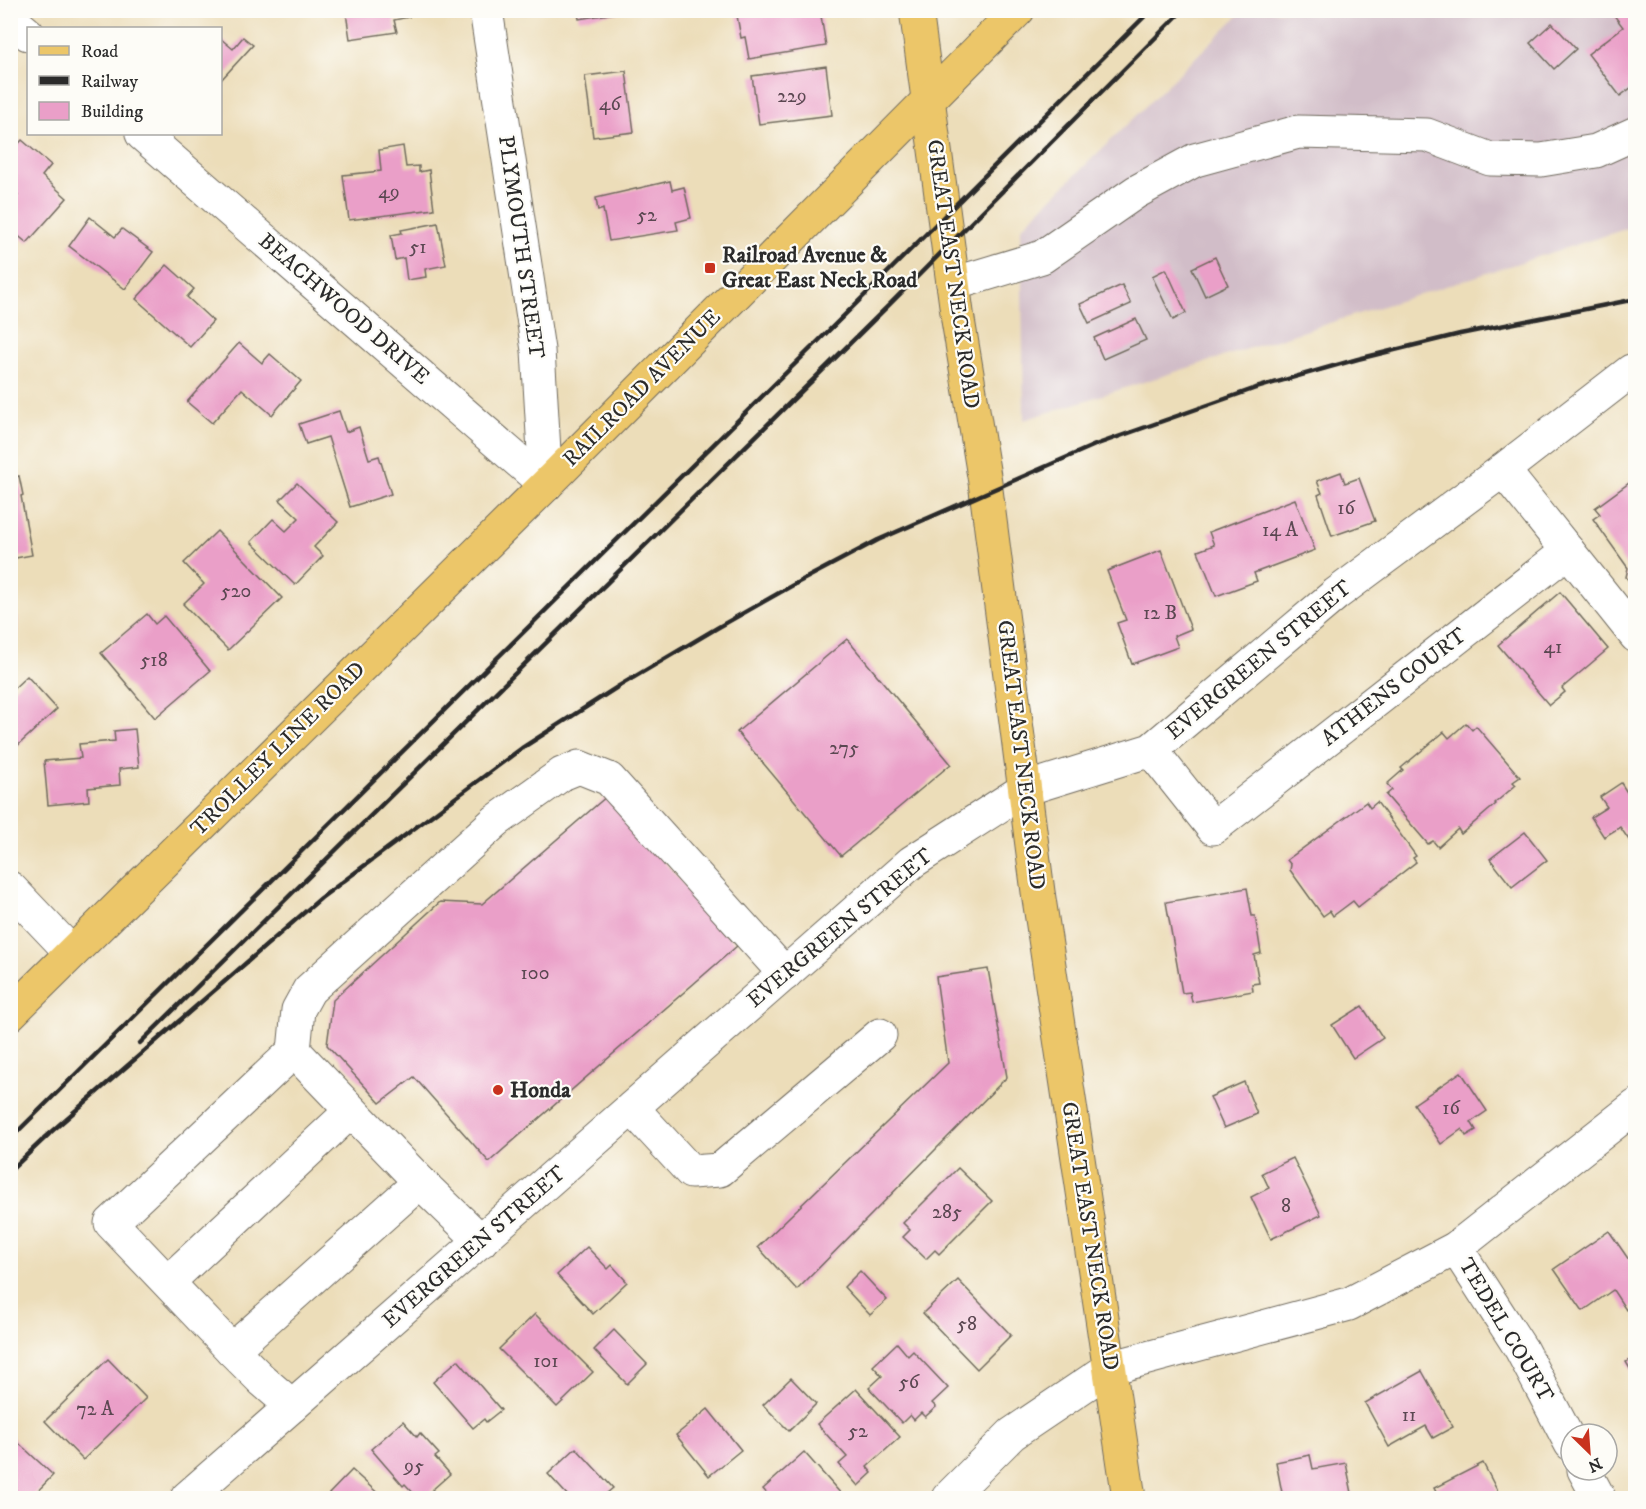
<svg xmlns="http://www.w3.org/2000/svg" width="1646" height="1509" font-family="'IM FELL DW Pica',serif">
  <rect width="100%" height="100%" fill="#fdfcf7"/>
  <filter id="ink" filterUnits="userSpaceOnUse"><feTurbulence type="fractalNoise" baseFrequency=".0167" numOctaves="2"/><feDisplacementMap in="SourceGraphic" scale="12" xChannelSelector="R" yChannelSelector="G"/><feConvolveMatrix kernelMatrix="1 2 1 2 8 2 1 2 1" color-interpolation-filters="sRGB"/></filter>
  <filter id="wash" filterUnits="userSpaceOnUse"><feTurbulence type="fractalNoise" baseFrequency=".008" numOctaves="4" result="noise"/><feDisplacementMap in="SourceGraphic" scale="24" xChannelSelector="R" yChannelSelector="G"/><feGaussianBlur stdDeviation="1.35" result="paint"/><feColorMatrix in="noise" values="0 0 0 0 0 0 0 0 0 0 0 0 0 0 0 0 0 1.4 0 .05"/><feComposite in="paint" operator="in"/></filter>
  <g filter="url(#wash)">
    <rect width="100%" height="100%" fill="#ecddb9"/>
    <polygon fill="#d1bdc8" points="1243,11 1635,11 1635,226 1024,420 1021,228"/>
    <g id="blocks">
      <g fill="#ea9fc8">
        <polygon points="359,10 408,10 409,17 394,20 397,32 350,39 346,13"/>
        <polygon points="577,10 621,10 621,12 579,19"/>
        <polygon points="736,10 820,10 826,46 749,59 745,37 741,38"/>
        <polygon points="1610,10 1636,10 1636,84 1620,96 1588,54 1623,27"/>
        <polygon points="1552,23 1576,49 1554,69 1530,43"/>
        <polygon points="243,37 253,45 220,81 220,38 233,49"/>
        <polygon points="826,66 832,115 759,124 752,76"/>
        <polygon points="626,71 634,132 593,137 585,76"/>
        <polygon points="22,140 51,165 42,176 67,198 27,243 10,229 10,204 18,195 10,189 10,153"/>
        <polygon points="403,146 406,167 419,166 419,172 429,170 434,209 349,220 343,175 381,171 379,150"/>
        <polygon points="670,181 672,190 684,187 691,218 676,222 678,230 609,241 603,209 598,211 596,198"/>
        <polygon points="90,217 115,237 122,229 153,252 125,289 69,246"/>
        <polygon points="438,223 446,265 425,269 426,277 407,280 404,258 395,260 391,235 402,233 401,230"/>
        <polygon points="1215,257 1228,285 1205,296 1192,268"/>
        <polygon points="167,265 194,289 187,297 213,321 190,347 136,299"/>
        <polygon points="1166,269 1186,313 1173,320 1152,276"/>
        <polygon points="1122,285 1131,304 1089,323 1080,304"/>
        <polygon points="1136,319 1146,340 1103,359 1094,338"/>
        <polygon points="239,343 262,363 270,354 301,381 272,415 242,389 212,423 187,402"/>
        <polygon points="339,411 346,432 359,427 369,459 379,456 391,494 350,507 328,437 306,444 299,424"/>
        <polygon points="10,465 14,477 19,476 23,495 21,496 32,555 10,559"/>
        <polygon points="1341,472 1345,483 1359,478 1375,521 1332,536 1318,495 1322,493 1317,481"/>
        <polygon points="1636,478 1636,590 1626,577 1628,568 1593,519 1600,514 1595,508"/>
        <polygon points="297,483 338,522 314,547 323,556 295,585 251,542 273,519 286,531 299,518 280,500"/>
        <polygon points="1295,499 1315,550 1254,573 1257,581 1216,596 1198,551 1214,545 1209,532"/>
        <polygon points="217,531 282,598 228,650 183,604 204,584 184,563"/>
        <polygon points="1161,550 1191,629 1174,636 1178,647 1132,664 1117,623 1126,620 1107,571"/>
        <polygon points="1560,592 1608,649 1562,688 1565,692 1549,705 1498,645"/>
        <polygon points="147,614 155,624 164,616 210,671 155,718 101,653"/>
        <polygon points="10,617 18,617 17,635 10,635"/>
        <polygon points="847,639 951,764 841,856 737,732"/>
        <polygon points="27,676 57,709 14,749 10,746 10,692"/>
        <polygon points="1466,723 1472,730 1476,726 1520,777 1513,782 1516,785 1495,803 1496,804 1461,834 1458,829 1438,847 1433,841 1428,844 1386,795 1392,790 1387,784 1403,770 1401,768 1444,732 1449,738"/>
        <polygon points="135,729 139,767 119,769 120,785 88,788 89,801 48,805 44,761 81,758 79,744 115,741 114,731"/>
        <polygon points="1621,783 1628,794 1636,789 1636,850 1620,827 1604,837 1591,817 1607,807 1600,797"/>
        <polygon points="607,796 737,946 489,1162 414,1077 380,1103 327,1045 333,1000 440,902 482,904"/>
        <polygon points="1366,802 1370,808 1377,802 1416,856 1413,858 1416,862 1358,907 1353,901 1333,916 1330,911 1323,916 1290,870 1291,865 1287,860"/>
        <polygon points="1525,832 1547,860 1512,887 1490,859"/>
        <polygon points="1247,888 1252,916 1255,916 1261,953 1254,955 1259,983 1252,984 1253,991 1192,1002 1190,992 1182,993 1166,902"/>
        <polygon points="988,969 1007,1077 797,1290 758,1247 948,1063 936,977"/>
        <polygon points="1362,1006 1383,1038 1353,1058 1332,1025"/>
        <polygon points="1461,1072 1487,1111 1471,1122 1476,1130 1466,1136 1462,1129 1441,1144 1414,1104"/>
        <polygon points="1244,1082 1257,1114 1224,1128 1210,1097"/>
        <polygon points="1293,1158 1321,1215 1271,1239 1251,1197 1269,1188 1262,1173"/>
        <polygon points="958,1168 992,1201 939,1254 935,1250 926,1259 903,1237 910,1230 903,1223"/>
        <polygon points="1609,1231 1636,1270 1636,1304 1626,1310 1613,1290 1583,1311 1554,1269"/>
        <polygon points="587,1247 608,1269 612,1265 627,1282 593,1314 557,1275"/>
        <polygon points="860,1271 887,1300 870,1315 844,1287"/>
        <polygon points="958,1280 1011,1335 977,1369 923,1313"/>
        <polygon points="535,1314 593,1372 557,1407 499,1349"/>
        <polygon points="614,1330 647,1364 627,1384 594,1350"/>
        <polygon points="897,1343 908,1356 913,1351 948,1388 932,1403 936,1407 925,1417 921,1413 914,1420 910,1415 902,1423 869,1388 882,1376 873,1366"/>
        <polygon points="1636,1356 1636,1379 1626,1362"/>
        <polygon points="108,1359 146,1398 83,1460 45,1421"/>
        <polygon points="458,1360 501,1410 486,1422 484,1419 473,1428 433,1382"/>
        <polygon points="1422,1371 1453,1427 1433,1438 1426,1426 1389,1447 1365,1403"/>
        <polygon points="791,1378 816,1404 789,1431 763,1405"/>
        <polygon points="856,1389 900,1437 867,1467 872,1473 858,1486 839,1464 847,1457 817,1424"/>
        <polygon points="708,1409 741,1450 709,1476 676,1435"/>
        <polygon points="403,1421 417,1437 420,1433 439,1454 435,1457 450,1474 423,1498 418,1498 405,1484 403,1486 371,1449"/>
        <polygon points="10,1435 53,1475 31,1498 10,1498"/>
        <polygon points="576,1448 613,1488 601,1498 570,1498 548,1474"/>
        <polygon points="804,1452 842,1495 838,1498 771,1498 763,1489"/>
        <polygon points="1310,1455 1313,1469 1346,1463 1353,1498 1283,1498 1276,1462"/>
        <polygon points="1483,1463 1501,1498 1439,1498 1434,1488"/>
        <polygon points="352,1470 383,1498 325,1498"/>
      </g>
    </g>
  </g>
  <g filter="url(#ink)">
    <use href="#blocks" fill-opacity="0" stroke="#6f695d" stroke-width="1.5"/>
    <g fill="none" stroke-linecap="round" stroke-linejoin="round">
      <g stroke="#6f695d" stroke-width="35">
        <g id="minor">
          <polyline points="486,10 538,350 546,485"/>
          <polyline points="10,19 28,34"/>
          <polyline points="142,134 546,485"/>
          <polyline points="953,284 1042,257 1136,192 1195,160 1298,132 1427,135 1490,159 1541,160 1596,151 1636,133"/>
          <polyline points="1503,470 1568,551"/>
          <polyline points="1151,750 1213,828 1568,551 1636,636"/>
          <polyline points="10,888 71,952"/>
          <polyline points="294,1051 298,1010 309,990 496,821 562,774 579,767 609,779 785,974"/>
          <polyline points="632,1108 691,1172 720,1170 880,1035"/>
          <polyline points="1456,1248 1521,1349 1571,1444"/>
          <polyline points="168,1282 351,1111"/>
          <polyline points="232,1350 111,1223 294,1051 420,1182"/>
          <polyline points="292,1406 262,1380 232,1350 420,1182 481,1241"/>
          <polyline points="1584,1470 1599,1498"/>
          <polyline points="187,1498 912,862 1025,789 1151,750 1336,594 1503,470 1631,371 1636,370"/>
          <polyline points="948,1498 1012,1434 1110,1368 1349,1304 1456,1248 1636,1106"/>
        </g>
      </g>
      <g stroke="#6f695d" stroke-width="35">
        <g id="major">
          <polyline points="916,10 958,320 985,482 1038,892 1129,1498"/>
          <polyline points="10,1014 546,485 1018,10"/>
        </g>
      </g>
      <use href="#minor" stroke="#fff" stroke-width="33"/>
      <use href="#major" stroke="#ecc669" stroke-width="33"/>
      <g stroke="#2b2b2b" stroke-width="4.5">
        <polyline points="140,1043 891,303 1183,10"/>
        <polyline points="44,1138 321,898 522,748 619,686 717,628 793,585 878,540 1095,445 1256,388 1358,359 1460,334 1636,299"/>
        <polyline points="10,1139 877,283 1151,10"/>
        <polyline points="10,1171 49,1134"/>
      </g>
    </g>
  </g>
  <g fill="#c8321e" stroke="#fdfcf7" stroke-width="2">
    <rect x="704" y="262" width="12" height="12" rx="3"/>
    <circle cx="498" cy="1090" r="6"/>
  </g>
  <g text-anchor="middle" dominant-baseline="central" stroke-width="4.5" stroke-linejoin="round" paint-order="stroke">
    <g font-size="20" fill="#5b4852">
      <text x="792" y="96">229</text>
      <text x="610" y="104">46</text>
      <text x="389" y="192">49</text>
      <text x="647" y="215">52</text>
      <text x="418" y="247">51</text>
      <text x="1346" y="508">16</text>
      <text x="1280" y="530">14 A</text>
      <text x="236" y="591">520</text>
      <text x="1160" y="613">12 B</text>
      <text x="1553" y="647">41</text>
      <text x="154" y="660">518</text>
      <text x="844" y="748">275</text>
      <text x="535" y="973">100</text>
      <text x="1451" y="1108">16</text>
      <text x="1286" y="1206">8</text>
      <text x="947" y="1212">285</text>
      <text x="967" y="1324">58</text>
      <text x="546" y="1361">101</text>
      <text x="909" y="1382">56</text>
      <text x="95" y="1409">72 A</text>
      <text x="1409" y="1415">11</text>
      <text x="858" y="1431">52</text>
      <text x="414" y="1466">95</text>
    </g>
    <g font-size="22" fill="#2b2b2b" stroke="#fdfcf7">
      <text transform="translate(521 247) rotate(82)">PLYMOUTH STREET</text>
      <text transform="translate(953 274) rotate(82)">GREAT EAST NECK ROAD</text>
      <text transform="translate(344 309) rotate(41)">BEACHWOOD DRIVE</text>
      <text transform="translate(642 388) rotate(-45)">RAILROAD AVENUE</text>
      <text transform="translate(1259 660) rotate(-40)">EVERGREEN STREET</text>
      <text transform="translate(1394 687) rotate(-38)">ATHENS COURT</text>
      <text transform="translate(278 749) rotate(-45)">TROLLEY LINE ROAD</text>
      <text transform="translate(1021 755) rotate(83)">GREAT EAST NECK ROAD</text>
      <text transform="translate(840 928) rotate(-40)">EVERGREEN STREET</text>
      <text transform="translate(1090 1236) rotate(81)">GREAT EAST NECK ROAD</text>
      <text transform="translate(474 1247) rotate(-41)">EVERGREEN STREET</text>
      <text transform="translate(1506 1330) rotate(59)">TEDEL COURT</text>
    </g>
    <g font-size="22" font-weight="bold" fill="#2b2b2b" stroke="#fdfcf7" text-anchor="start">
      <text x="722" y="255">Railroad Avenue &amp;<tspan x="722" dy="25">Great East Neck Road</tspan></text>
      <text x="510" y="1090">Honda</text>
    </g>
  </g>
  <rect width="1646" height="1509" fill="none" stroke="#fdfcf7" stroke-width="36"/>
  <rect x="27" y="27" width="195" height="108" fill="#fdfcf7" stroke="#a9a8a5" stroke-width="1.5"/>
  <rect x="39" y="46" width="30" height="9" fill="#ecc669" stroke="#a9a8a5" stroke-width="1.5"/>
  <text x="81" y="57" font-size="18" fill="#2b2b2b">Road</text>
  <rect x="39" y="76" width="30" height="9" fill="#2b2b2b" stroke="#a9a8a5" stroke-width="1.5"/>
  <text x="81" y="87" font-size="18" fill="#2b2b2b">Railway</text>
  <rect x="39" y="102" width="30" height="18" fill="#ea9fc8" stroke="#a9a8a5" stroke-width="1.5"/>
  <text x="81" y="117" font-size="18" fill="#2b2b2b">Building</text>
  <g transform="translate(1589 1452) rotate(155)"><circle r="28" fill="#fdfcf7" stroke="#a9a8a5" stroke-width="1.5"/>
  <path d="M0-4.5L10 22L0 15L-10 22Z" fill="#c8321e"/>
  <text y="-9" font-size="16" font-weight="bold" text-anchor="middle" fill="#2b2b2b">N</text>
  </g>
</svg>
